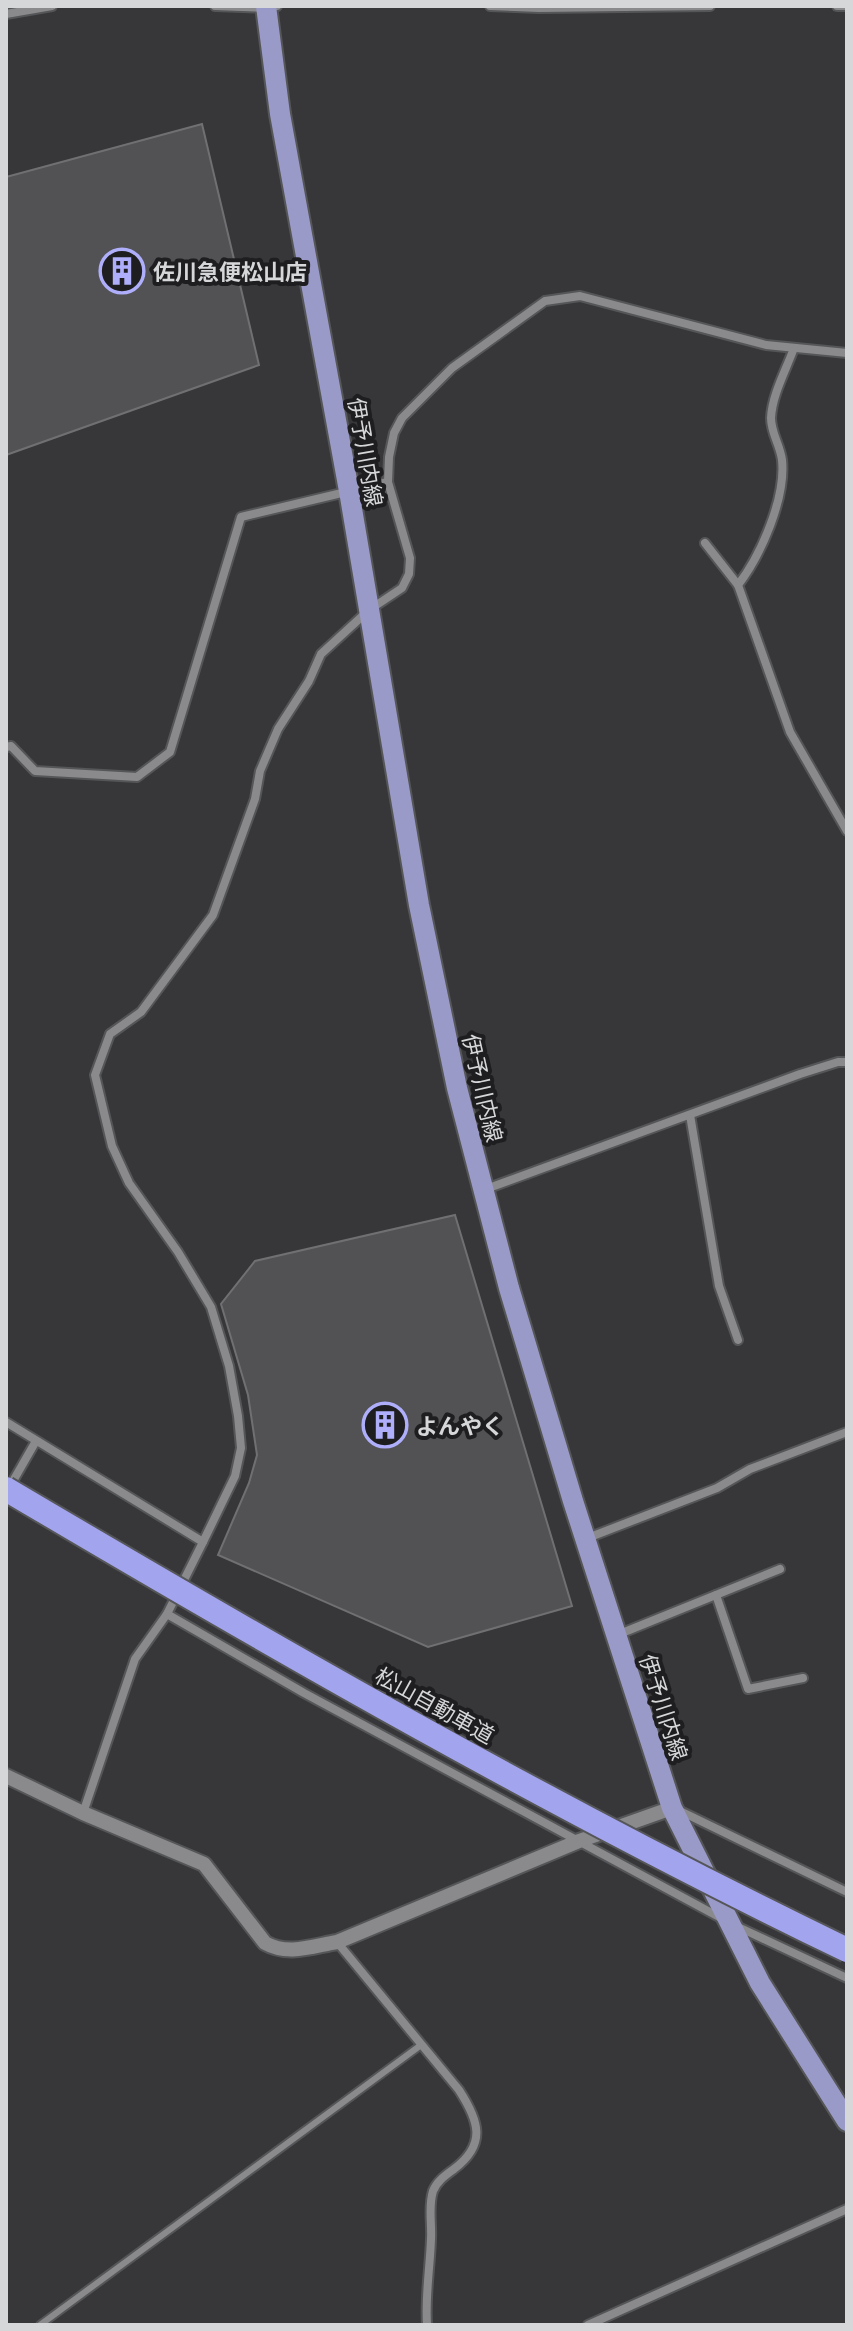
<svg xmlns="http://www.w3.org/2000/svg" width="853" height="2331" font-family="Ubuntu,'Noto Sans JP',sans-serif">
  <rect width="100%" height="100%" fill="#37373a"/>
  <g fill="#525255" stroke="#707073" stroke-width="2">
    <polygon points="202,124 259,365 6,455 6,177"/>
    <polygon points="455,1215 572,1606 428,1647 218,1555 249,1483 257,1455 248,1395 221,1304 255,1261"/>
  </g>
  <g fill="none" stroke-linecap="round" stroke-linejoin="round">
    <g stroke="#555658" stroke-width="10">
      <polyline id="service" points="40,2325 421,2045"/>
    </g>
    <g stroke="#555658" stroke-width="12">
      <g id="minor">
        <polyline points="215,6 266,8 277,6"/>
        <polyline points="490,6 539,8 710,6"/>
        <polyline points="837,6 847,6"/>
        <polyline points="6,14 52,6"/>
        <path d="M794,348C786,370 772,395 771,418C771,433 780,445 782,460C786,498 761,555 738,585L790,732L847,831"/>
        <polyline points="705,543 738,585"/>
        <polyline points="6,747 11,746 35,771 137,777 170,752 241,517 388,482 389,457 394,433 402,418 452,368 545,301 580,296 766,345 847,353"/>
        <polyline points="690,1115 719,1286 738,1340"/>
        <polyline points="486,1189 800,1074 838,1062 847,1062"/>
        <polyline points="6,1422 203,1542 167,1614 135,1659 83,1813"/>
        <polyline points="9,1488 36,1441"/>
        <polyline points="585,1539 717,1488 750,1469 847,1432"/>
        <polyline points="203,1542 235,1476 241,1448 238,1416 229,1366 211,1307 178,1252 129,1183 112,1146 95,1075 110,1034 141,1012 213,915 255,799 260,771 278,729 309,681 321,654 369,610 402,588 409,574 410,558 388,482"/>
        <polyline points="716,1595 748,1689 803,1678"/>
        <polyline points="167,1614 304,1693 721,1918"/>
        <polyline points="617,1635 780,1569"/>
        <polyline points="680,1811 847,1892"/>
        <polyline points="736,1926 847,1978"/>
        <path d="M337,1942L459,2090C479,2121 487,2144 454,2169C446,2175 437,2181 433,2191C428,2207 432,2223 431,2239C430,2268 425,2296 427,2325"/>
        <polyline points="588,2325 847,2209"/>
      </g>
    </g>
    <g stroke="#555658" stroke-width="18">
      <path id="tertiary" d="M6,1776L83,1813L204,1864L265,1943C288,1956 313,1946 337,1942L579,1841L672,1808"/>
    </g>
    <g stroke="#555658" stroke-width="24">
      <polyline id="primary" points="266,6 280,114 349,491 419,905 457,1088 509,1288 573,1501 672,1808 760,1983 847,2121"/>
    </g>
    <use href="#service" stroke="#8a8a8d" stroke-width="6"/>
    <use href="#minor" stroke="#8a8a8d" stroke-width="8"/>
    <use href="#tertiary" stroke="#8a8a8d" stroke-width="14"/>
    <use href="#primary" stroke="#999ac7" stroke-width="20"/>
    <g stroke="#555658" stroke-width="28" stroke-linecap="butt">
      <path id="motorway-bridge" d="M6,1489C281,1652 559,1811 847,1950"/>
    </g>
    <use href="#motorway-bridge" stroke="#a3a4ee" stroke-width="24"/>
  </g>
  <defs>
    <g id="building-ring" transform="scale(2.3)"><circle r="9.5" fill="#1e1e20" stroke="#aeaefb" stroke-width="1.5"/><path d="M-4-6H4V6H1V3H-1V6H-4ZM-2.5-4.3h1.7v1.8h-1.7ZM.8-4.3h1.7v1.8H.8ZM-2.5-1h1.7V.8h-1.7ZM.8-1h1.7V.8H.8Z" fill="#aeaefb"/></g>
  </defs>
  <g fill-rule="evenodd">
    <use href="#building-ring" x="122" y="271"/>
    <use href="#building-ring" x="385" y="1425"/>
  </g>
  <g text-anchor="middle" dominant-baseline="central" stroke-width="8" stroke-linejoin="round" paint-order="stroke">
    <g font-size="22" font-weight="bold" fill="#d6d7d8" stroke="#1e1e20" text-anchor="start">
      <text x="153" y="271">佐川急便松山店</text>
      <text x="416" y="1425">よんやく</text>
    </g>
    <g font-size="22" fill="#d6d7d8" stroke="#1e1e20">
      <text transform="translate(366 452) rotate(80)">伊予川内線</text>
      <text transform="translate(483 1088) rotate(77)">伊予川内線</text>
      <text transform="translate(435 1705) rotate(29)">松山自動車道</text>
      <text transform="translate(664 1707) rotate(72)">伊予川内線</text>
    </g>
  </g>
  <rect width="853" height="2331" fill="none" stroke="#d6d7d8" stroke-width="16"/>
</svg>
